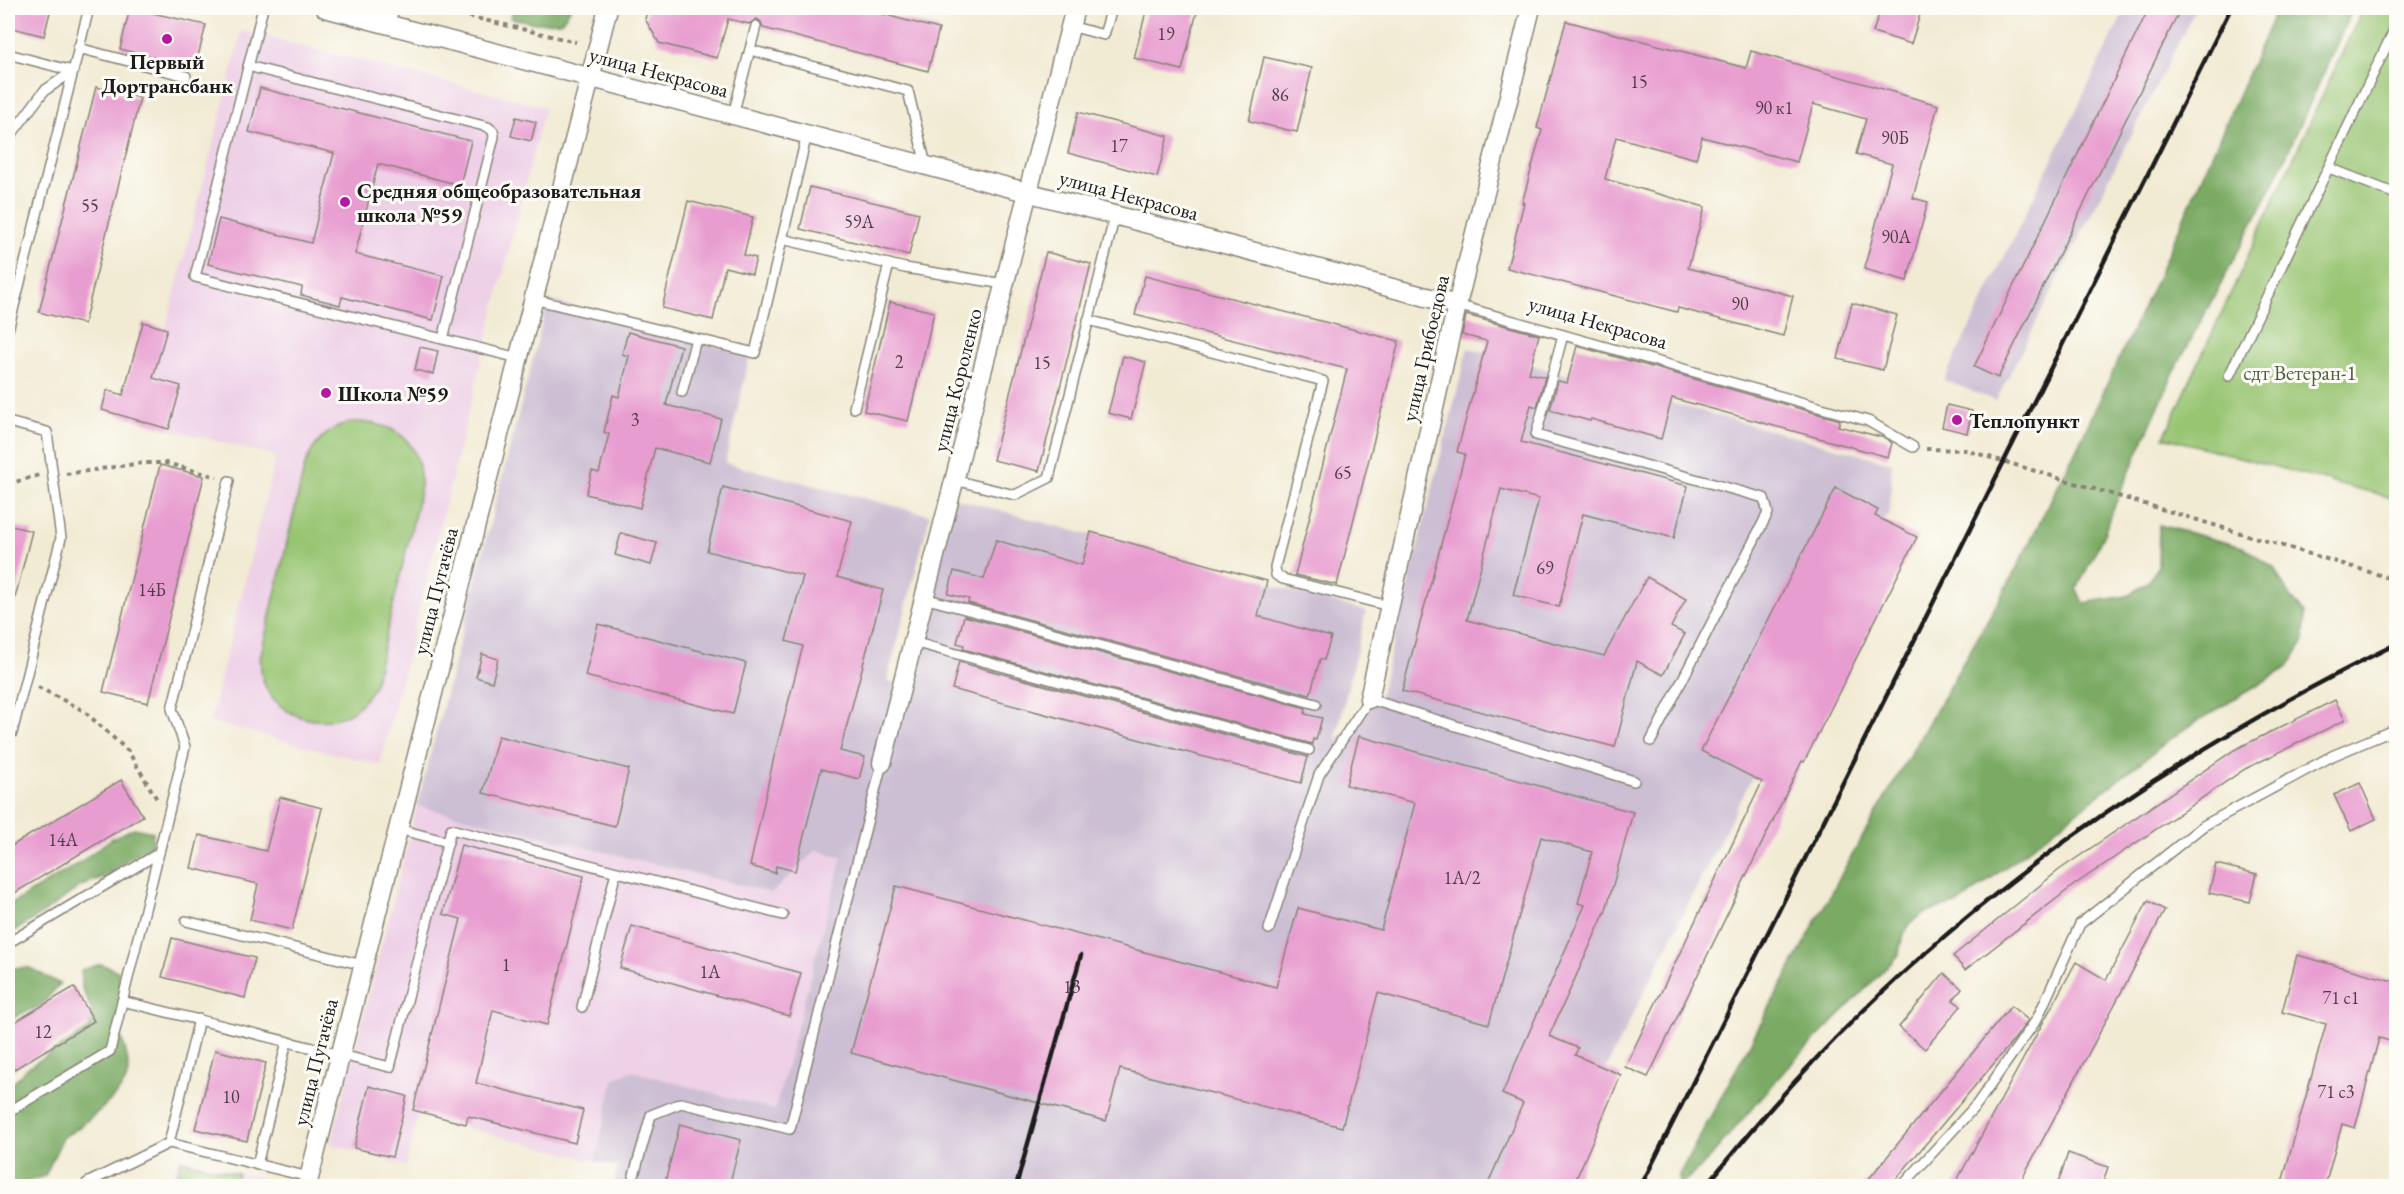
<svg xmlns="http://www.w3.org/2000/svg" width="2404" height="1194" font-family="'EB Garamond',serif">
  <rect width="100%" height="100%" fill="#fdfcf7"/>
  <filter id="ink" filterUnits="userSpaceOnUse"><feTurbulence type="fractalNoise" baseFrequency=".0167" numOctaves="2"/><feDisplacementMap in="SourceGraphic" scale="12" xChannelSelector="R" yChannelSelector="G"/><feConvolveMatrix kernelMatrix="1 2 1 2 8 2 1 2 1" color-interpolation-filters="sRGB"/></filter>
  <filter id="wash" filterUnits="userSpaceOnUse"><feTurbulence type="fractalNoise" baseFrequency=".008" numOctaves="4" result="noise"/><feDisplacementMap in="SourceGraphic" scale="24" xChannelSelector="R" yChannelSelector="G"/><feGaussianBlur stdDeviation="1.35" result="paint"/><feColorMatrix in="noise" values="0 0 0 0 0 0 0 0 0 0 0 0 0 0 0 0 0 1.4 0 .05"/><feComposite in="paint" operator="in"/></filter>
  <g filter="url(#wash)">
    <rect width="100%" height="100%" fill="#f2ebd4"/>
    <g fill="#eed0e7">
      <polygon points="242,31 545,107 380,765 203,720 210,721 276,456 169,429 180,386 168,382 147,401"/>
      <polygon points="417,806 772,893 816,850 842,857 775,1110 632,1071 614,1079 595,1161 418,1115 406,1166 331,1144"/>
      <polygon points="178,1157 272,1181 271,1186 170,1186"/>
    </g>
    <g fill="#ccbed3">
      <polygon points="2126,8 2196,8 1996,401 1944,380"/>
      <polygon points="548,300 750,355 725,463 930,515 887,681 905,686 951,497 1366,611 1335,742 1380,695 1468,348 1892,463 1890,510 1747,787 1547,1186 613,1186 618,1167 595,1161 614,1078 632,1071 775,1110 842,857 816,850 772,893 417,806"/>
    </g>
    <g fill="#98c572" stroke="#5a7047" stroke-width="1.5">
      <polygon points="2363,8 2396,8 2396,499 2164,437"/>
      <path d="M350,422C397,421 424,442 420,492L374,686C368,696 362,704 353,711C321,733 272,715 262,677C261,671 261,665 260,659L305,465C314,442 327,430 350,422Z"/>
      <polygon points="181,1160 238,1174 235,1186 175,1186"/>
    </g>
    <g fill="#7aaa64" stroke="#4b6340" stroke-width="1.5">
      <polygon points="513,8 571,8 561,22 535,23 510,18"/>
      <path d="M2277,8H2353L2274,183L2173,374L2114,507L2104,534L2077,589L2083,603L2127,596L2146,584L2158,568L2159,525L2243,547L2274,568L2290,597L2305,613L2304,641L2288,667L2180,732L1958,904C1926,909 1902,918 1899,955L1786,1069L1703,1165L1679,1186V1175L1847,864L2011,579L2076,450L2158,276Z"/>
      <polygon points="134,828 153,832 152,845 131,857 103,877 81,886 39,916 8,935 8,906 76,865 111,839"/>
      <path d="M101,964L118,971L125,1008L116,1023C122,1040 131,1059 127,1077C124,1093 78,1130 63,1137L45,1176C32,1179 20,1186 8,1186V1088L27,1068L89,1029L92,1011L82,988L81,970Z"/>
      <polygon points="8,968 30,968 60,984 40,1006 20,1014 8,1022"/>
    </g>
    <g id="blocks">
      <g fill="#e89dd0">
        <polygon points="8,8 51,8 44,36 8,27"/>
        <polygon points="130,8 206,25 195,68 120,49"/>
        <polygon points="648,8 859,8 939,29 928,71 763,28 761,22 757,19 749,24 728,19 717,58 659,43 645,19"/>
        <polygon points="1147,8 1198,8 1182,70 1134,58"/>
        <polygon points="1881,8 1922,8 1911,44 1873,32"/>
        <polygon points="2149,8 2181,8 1998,378 1974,367"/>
        <polygon points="1566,21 1746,68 1751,51 1938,105 1913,198 1928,202 1907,281 1864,269 1892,164 1856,154 1866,119 1813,104 1797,162 1702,137 1696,159 1616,137 1605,179 1705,207 1688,268 1793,296 1783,336 1678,308 1677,312 1507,268 1524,203 1522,203 1542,130 1537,128"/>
        <polygon points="1264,57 1312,68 1297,132 1249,121"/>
        <polygon points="96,87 140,98 84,324 39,312"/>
        <polygon points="260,88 471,141 460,185 378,164 355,254 444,276 433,320 342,297 340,305 301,295 302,287 208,264 219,219 311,243 334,153 249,132"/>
        <polygon points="1078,112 1168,136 1157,177 1068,153"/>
        <polygon points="516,117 536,122 531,141 511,136"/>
        <polygon points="810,187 919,213 909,255 800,229"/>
        <polygon points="688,201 753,217 744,255 756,258 752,274 725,267 713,320 662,308"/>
        <polygon points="1046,252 1091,264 1039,471 993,460"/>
        <polygon points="1145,276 1399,341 1337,585 1295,575 1347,369 1135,315"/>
        <polygon points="890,302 934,312 908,421 864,411"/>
        <polygon points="1852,303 1897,315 1883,370 1838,359"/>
        <polygon points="1466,315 1539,335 1529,373 1545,377 1537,407 1531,405 1521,442 1688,486 1674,538 1583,514 1559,607 1513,595 1539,499 1501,489 1467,620 1604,656 1647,577 1686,599 1671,627 1685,634 1663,675 1637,661 1615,747 1402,691 1465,454 1457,452 1487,341 1462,335"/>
        <polygon points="143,322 167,329 153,378 181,386 169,429 102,410 107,390 123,395"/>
        <polygon points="628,332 681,346 666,405 721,419 710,462 655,448 640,508 586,494 592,471 599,473 609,434 604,432 613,395 619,397 629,356 622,354"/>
        <polygon points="1577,346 1840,420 1838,426 1885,438 1892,443 1888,457 1672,398 1661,439 1591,419 1590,421 1550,410 1558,381 1567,383"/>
        <polygon points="420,347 438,351 433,374 415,370"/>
        <polygon points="1123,356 1146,362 1131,419 1108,413"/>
        <polygon points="1947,405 1972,411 1967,433 1942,427"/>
        <polygon points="160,465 204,476 148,703 103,692"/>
        <polygon points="723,487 852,521 837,577 883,590 840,751 865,757 859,779 821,769 795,871 776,866 775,873 750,866 774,757 803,646 786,641 803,576 707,551"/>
        <polygon points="1836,488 1878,510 1875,516 1917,537 1804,762 1802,761 1648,1077 1625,1067 1762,782 1701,751"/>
        <polygon points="8,525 32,531 14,602 8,601"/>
        <polygon points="1091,532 1267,581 1258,616 1331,637 1324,660 1320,659 1310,695 968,603 969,599 948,594 954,571 984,579 996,540 1082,565"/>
        <polygon points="621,533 657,543 651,565 615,555"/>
        <polygon points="964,616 1306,708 1305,714 1322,718 1316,740 1313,739 1312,744 963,649 964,645 957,643"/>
        <polygon points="598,624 746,663 733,714 585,676"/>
        <polygon points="482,654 498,659 492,682 476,677"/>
        <polygon points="959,662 1308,757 1301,783 952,689"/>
        <polygon points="2335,700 2345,720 2245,769 2074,885 1965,970 1953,956 2059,870 2234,750"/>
        <polygon points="498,736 629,769 615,826 483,793"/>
        <polygon points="1359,736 1633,812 1606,910 1549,1036 1578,1048 1575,1055 1621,1075 1573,1186 1487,1186 1523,1103 1502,1094 1585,905 1578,903 1592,852 1541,837 1489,1024 1378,993 1342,1127 1120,1069 1106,1121 851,1053 896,886 1276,987 1298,908 1381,930 1415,803 1346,785"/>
        <polygon points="121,780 143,816 8,897 8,848"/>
        <polygon points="2360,783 2376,819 2351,831 2334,795"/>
        <polygon points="280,797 322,808 292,930 250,920 258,884 191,868 199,835 266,851"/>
        <polygon points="461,845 584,876 547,1025 493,1010 476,1083 583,1110 575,1143 468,1116 466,1124 413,1110 461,919 443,914"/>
        <polygon points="2216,864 2257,874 2250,902 2209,893"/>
        <polygon points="2148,901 2165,910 2018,1186 1954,1186 2076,962 2106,980"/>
        <polygon points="632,926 801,973 789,1016 620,968"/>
        <polygon points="172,938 255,958 245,998 162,977"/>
        <polygon points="2297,955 2397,982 2397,1043 2379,1038 2355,1128 2342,1124 2325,1186 2281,1186 2326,1024 2282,1012"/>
        <polygon points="1944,973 1962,989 1953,1000 1961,1006 1925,1049 1899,1027"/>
        <polygon points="74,987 94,1021 8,1073 8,1026"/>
        <polygon points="2011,1006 2028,1020 2013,1041 1890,1186 1863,1186"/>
        <polygon points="215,1050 266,1063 247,1141 195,1129"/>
        <polygon points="369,1086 407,1096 392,1157 354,1148"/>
        <polygon points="680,1124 741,1140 729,1186 664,1186"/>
        <polygon points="2068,1153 2108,1167 2102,1186 2057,1186"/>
      </g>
    </g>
  </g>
  <g filter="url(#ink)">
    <use href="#blocks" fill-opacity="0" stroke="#878478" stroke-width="1.5"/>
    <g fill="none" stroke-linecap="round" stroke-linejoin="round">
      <g stroke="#878478" stroke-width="12">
        <g id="service">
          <polyline points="263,8 195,277 518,358"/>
          <polyline points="390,24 394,8"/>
          <polyline points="1070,26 1104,35 1112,8"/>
          <polyline points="78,48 186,76"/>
          <polyline points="750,50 908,91 926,165"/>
          <polyline points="8,54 73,71"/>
          <polyline points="248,66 488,127 493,131 494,137 443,339"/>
          <polyline points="733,115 756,26"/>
          <polyline points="8,139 44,91 73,71"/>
          <polyline points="2329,168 2396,194"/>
          <polyline points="782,239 905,268 1004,284"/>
          <polyline points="533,299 755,353 807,134"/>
          <polyline points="1457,305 1868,421 1913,447"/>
          <polyline points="1088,320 1323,381 1275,567 1276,575 1283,579 1389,606"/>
          <polyline points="8,330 89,8"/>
          <polyline points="1563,335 1536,435 1764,498 1768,513 1651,741"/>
          <polyline points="2229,376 2396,26"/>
          <polyline points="682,392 696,339"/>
          <polyline points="854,408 889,264"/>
          <polyline points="8,422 47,432 61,538 12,733"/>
          <polyline points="954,480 1015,495 1049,478 1115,215"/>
          <polyline points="924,598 1316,704"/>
          <polyline points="913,642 1309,750"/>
          <polyline points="398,829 448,842"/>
          <polyline points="186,921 363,965"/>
          <polyline points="1269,929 1319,775 1369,699 1634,781"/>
          <polyline points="8,943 159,853"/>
          <polyline points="122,1001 390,1067 451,829 783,915"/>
          <polyline points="582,1007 616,872"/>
          <polyline points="199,1019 169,1143 309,1177"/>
          <polyline points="8,1112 110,1051 185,747 172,709 229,481"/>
          <polyline points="257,1165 287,1041"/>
          <polyline points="87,1183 169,1143"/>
          <polyline points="631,1186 651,1115 681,1103 790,1129 882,763"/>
          <polyline points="1902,1186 1977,1104 2037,1019 2080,924 2203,826 2332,756 2396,729"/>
        </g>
      </g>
      <g stroke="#878478" stroke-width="21">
        <g id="minor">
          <polyline points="325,8 1457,305"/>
          <polyline points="1369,699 1457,305 1531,8"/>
          <polyline points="882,763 1075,8"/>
          <polyline points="307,1186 608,8"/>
        </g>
      </g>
      <g stroke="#878478" stroke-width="4" stroke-dasharray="4.5 4.5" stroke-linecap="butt">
        <polyline points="434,8 576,42"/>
        <polyline points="1926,449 1965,450 1979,454 2396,580"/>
        <polyline points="66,474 142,463 166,463 217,477"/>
        <polyline points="8,484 40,475"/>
        <polyline points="38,687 84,711 128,751 158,801"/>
      </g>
      <use href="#service" stroke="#fff" stroke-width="9"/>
      <use href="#minor" stroke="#fff" stroke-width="18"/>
      <g stroke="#1c1c1c" stroke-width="4.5">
        <polyline points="1016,1186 1081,955"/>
        <polyline points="1641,1186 2231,8"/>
        <path d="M1706,1186C1755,1125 1807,1065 1863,1011C2018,859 2203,739 2396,644"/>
      </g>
    </g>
  </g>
  <g fill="#b5179e" stroke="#fdfcf7" stroke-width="2">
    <circle cx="167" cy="39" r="6"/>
    <circle cx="345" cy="202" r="6"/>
    <circle cx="326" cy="393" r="6"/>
    <circle cx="1957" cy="420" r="6"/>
  </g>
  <g text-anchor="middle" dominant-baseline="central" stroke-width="6" stroke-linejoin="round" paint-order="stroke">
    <g font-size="18" fill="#4f3c49">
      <text x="1166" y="33">19</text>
      <text x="1639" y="81">15</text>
      <text x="1280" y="94">86</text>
      <text x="1774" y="107">90 к1</text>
      <text x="1895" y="137">90Б</text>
      <text x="1119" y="145">17</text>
      <text x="90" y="205">55</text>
      <text x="859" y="221">59А</text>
      <text x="1896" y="236">90А</text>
      <text x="1740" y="303">90</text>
      <text x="899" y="361">2</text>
      <text x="1042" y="362">15</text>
      <text x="635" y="419">3</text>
      <text x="1343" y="472">65</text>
      <text x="1545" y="567">69</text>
      <text x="152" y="589">14Б</text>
      <text x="63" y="839">14А</text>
      <text x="1462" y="877">1А/2</text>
      <text x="506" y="964">1</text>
      <text x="710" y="971">1А</text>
      <text x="1072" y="986">13</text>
      <text x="2341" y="997">71 с1</text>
      <text x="43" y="1031">12</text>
      <text x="2336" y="1091">71 с3</text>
      <text x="231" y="1096">10</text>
    </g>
    <g font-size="21" font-weight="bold" fill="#1c1c1c" stroke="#fdfcf7" text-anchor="start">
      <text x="167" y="61" text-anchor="middle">Первый<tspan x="167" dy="24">Дортрансбанк</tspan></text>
      <text x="357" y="190">Средняя общеобразовательная<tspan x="357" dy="24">школа №59</tspan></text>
      <text x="338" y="393">Школа №59</text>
      <text x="1969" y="420">Теплопункт</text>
    </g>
    <g font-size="21" fill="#1c1c1c" stroke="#fdfcf7">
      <text transform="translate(659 72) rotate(15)">улица Некрасова</text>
      <text transform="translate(1129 195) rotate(15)">улица Некрасова</text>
      <text transform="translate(1598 322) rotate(16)">улица Некрасова</text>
      <text transform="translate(1425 348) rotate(-77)">улица Грибоедова</text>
      <text transform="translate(957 380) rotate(-76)">улица Короленко</text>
      <text transform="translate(435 591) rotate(-76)">улица Пугачёва</text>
      <text transform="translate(315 1062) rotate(-76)">улица Пугачёва</text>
    </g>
    <g font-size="21" fill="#4e603e" stroke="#fdfcf7">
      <text x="2300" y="372">сдт Ветеран-1</text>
    </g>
  </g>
  <rect width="2404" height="1194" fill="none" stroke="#fdfcf7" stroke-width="30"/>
</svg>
